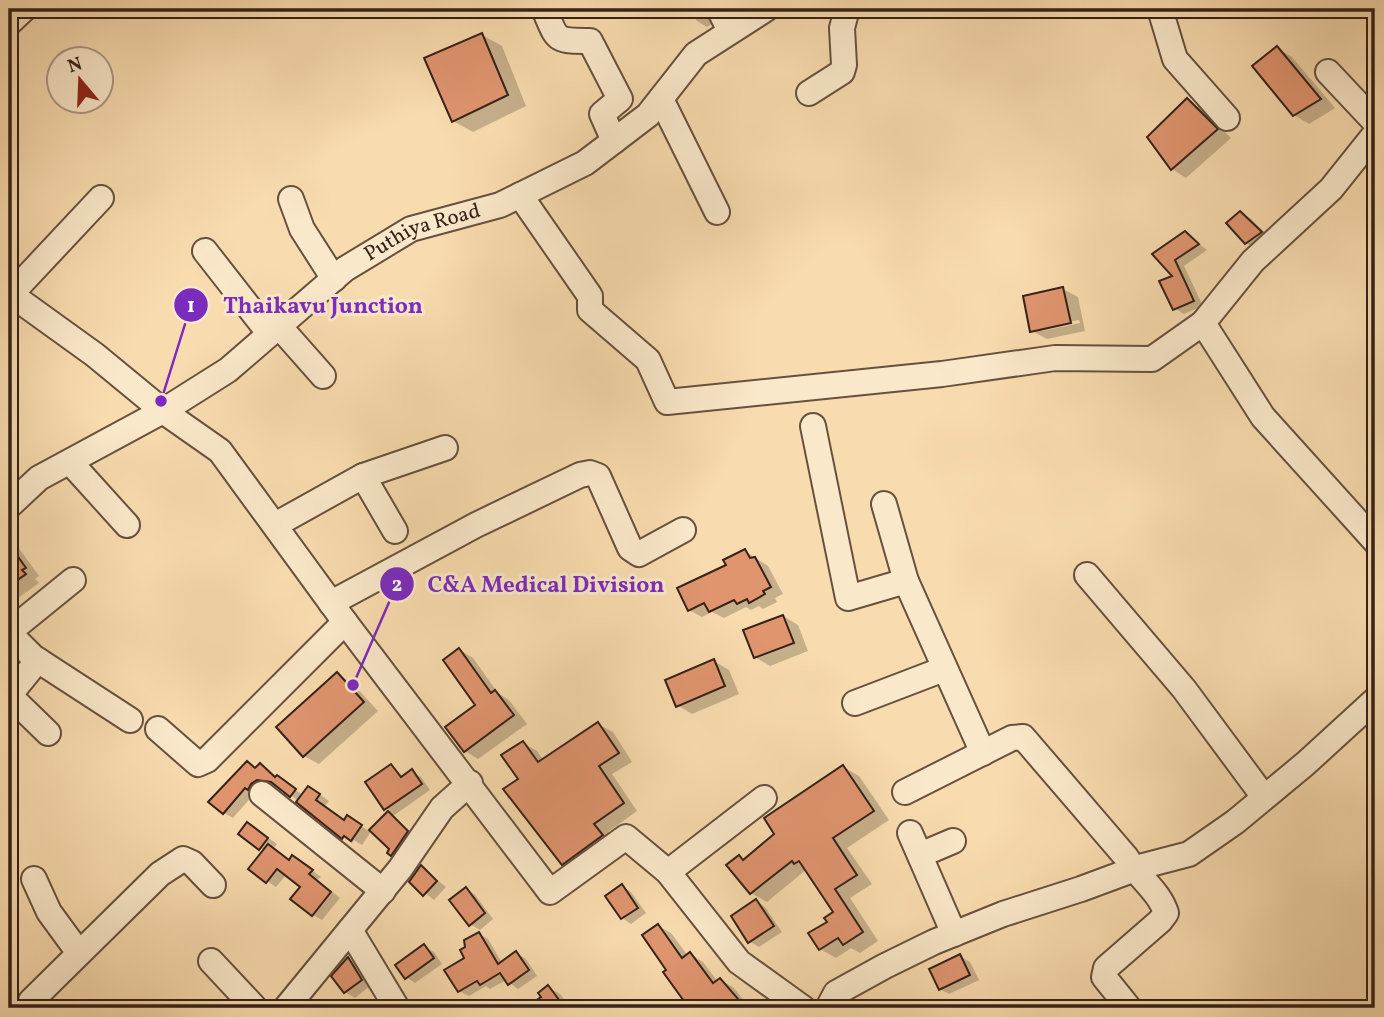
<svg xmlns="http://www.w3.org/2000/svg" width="1384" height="1017" font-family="Vollkorn,serif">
  <rect width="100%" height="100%" fill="#f8dbae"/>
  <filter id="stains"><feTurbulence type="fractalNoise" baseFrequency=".00286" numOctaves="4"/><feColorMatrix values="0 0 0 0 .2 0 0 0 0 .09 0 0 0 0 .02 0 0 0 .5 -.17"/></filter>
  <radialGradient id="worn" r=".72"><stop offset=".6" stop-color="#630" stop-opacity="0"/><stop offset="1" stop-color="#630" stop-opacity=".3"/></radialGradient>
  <g fill="#0003" fill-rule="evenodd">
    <polygon points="688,9 716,9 715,22 707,27 697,21"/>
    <polygon points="482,35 502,46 526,106 473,132 453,121"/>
    <polygon points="1277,48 1292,57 1335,108 1309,124 1294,115"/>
    <polygon points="1187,101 1202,109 1231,138 1186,178 1172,169"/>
    <polygon points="1240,213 1250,218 1270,238 1255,248 1246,243"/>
    <polygon points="1185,233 1207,250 1184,266 1203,306 1184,314 1174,308 1175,277 1155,254"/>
    <path d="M1063,289L1078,297L1085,331L1047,339L1032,331ZM1079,320L1080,323L1042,331V327Z"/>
    <polygon points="9,541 18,547 39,576 35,579 39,583 15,600 9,597"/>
    <polygon points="745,551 768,566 783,594 775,598 777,602 763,609 759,606 751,610 746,607 724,618 712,612 702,617 689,610 728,565"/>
    <polygon points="783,616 798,625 808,651 770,666 755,657"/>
    <polygon points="460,650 473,658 498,693 509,700 527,724 478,759 465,751 478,706"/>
    <polygon points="714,661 729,670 739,694 692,714 677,705"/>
    <polygon points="337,674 352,683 378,711 319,764 304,756"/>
    <polygon points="598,724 613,732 632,762 612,774 637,811 608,832 616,844 578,872 563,864 520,779 523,743 537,751 544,761"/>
    <polygon points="248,763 257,769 260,766 303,795 318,793 329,801 325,806 345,821 357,823 370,832 390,811 367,783 391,766 404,777 412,772 421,777 430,790 393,816 417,837 401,860 389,852 391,849 372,830 362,845 354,840 352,843 279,786 268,784 255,793 233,818 224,813"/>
    <polygon points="843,767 859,776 889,820 847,848 872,884 850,898 878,941 860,953 851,948 836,958 820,949 829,922 836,913 807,869 767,902 751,893 729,865 739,857 746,860 777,835"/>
    <polygon points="257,830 277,844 273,849 290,861 302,863 321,877 317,880 340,898 322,920 313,915 303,886 287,874 276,887 250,869 265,851 240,834"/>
    <polygon points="421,867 446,887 434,900 411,882"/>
    <polygon points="622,886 631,892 646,913 631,924 622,918"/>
    <polygon points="466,889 475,895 493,919 480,930 470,924"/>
    <polygon points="756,901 765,907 782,932 759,947 749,941"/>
    <polygon points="658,926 671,933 688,956 690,954 703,962 718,982 720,980 733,987 750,1008 685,1008 689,1005 668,970"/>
    <polygon points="479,934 488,939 502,963 516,953 526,959 537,976 518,989 506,980 490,989 486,986 469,996 459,991 466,959"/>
    <polygon points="424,947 434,952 442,964 415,983 406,977"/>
    <polygon points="960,956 970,962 979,980 949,994 940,989"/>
    <polygon points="348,959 357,964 371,985 355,998 345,992"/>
    <polygon points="548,987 560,994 571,1008 538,1008 535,1004 543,998"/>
    <polygon points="873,1002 884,1008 863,1008"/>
    <polygon points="852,1004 859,1008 847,1008"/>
  </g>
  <g fill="#e0956f" stroke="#352118" stroke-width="2">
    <polygon points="482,33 508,95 452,122 424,58"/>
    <polygon points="1277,46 1321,99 1293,116 1252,66"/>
    <polygon points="1187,98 1218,129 1171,170 1147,137"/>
    <polygon points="1240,211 1262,232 1245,244 1226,223"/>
    <polygon points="1185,231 1199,244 1175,260 1194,301 1173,310 1159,281 1172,276 1152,254"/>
    <polygon points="1063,287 1071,323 1030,332 1023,296"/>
    <polygon points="9,544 26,568 22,570 26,574 9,586"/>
    <polygon points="745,549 750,558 755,557 771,587 763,591 765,594 749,603 747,599 737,604 734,600 709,612 704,603 688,611 677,588 726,565 723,560"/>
    <polygon points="783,615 794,643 754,658 743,630"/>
    <polygon points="459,648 491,693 495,690 514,715 464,752 445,727 475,705 443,660"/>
    <polygon points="714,659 725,686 676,707 665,680"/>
    <polygon points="337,672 364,702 303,757 276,727"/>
    <polygon points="598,722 619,753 599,766 624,803 594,824 603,835 562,865 503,789 518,779 501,755 523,741 538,762"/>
    <polygon points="247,761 255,768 260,763 275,777 277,775 296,789 290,797 271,782 257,780 251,784 248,790 245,788 223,814 208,802"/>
    <polygon points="391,764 401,777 412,769 422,784 384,810 365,782"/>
    <polygon points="843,765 874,811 833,838 857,875 835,889 863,932 843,945 838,938 819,950 808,933 827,922 824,918 833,912 799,861 794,864 792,861 750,894 726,865 739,855 743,860 774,834 764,818"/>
    <polygon points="308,786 320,794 316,800 344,820 347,815 362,825 351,841 344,836 342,839 296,802"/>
    <polygon points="388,811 408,831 391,856 387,853 389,849 369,830"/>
    <polygon points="247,822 268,838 259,850 238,834"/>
    <polygon points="268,844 289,860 292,855 313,870 309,874 331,892 312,916 290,899 300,887 277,869 266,883 248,869"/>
    <polygon points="421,865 437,881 423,896 409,882"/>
    <polygon points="622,884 638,908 621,919 605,896"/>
    <polygon points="466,887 485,913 469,926 449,900"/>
    <polygon points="756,899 774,926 748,943 731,916"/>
    <polygon points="658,924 682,958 690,952 713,983 720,978 739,1000 729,1008 689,1008 663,972 666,970 642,935"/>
    <polygon points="479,932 498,964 516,951 529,970 508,985 500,973 480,985 477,981 458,992 444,970 464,958 460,950 465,947 464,940"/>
    <polygon points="424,944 434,958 405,979 395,965"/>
    <polygon points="960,954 970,975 939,990 929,969"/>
    <polygon points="348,957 362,980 344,993 331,976"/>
    <polygon points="548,985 565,1008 525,1008 541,997 538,993"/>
  </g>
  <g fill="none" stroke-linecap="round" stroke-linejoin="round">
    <g stroke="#66503e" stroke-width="28">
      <g id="minor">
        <path d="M544,9C558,41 554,41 590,41L620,99L602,114L614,141"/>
        <polyline points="719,9 730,31"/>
        <polyline points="1160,9 1175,59 1227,118"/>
        <polyline points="9,23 24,9"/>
        <polyline points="1328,72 1375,122"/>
        <polyline points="809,93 842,72 844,65 842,28 847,9"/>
        <polyline points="661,99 717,212"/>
        <polyline points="1375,134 1331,189 1253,261 1203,323 1263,417 1375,541"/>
        <polyline points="520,195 590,296 590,310 648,360 667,402 942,374 1055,358 1152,359 1203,323"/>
        <polyline points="291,199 302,229 334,279"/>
        <polyline points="205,251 269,333"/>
        <polyline points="9,293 95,355 163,411 220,451 345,622 550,892 626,837 668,872 739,962 803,1008"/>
        <polyline points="10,295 101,198"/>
        <polyline points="278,325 323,376"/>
        <polyline points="813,426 848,598 906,581"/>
        <polyline points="70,462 127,525"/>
        <polyline points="363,476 395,531"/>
        <polyline points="884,504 906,581 983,753"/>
        <path id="s1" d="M9,506L39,478L163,411L228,370L345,269L411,229L500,205L585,163L648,115L696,54L766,9"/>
        <polyline points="275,525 363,476 445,448"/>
        <polyline points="1087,575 1184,689 1264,797"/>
        <polyline points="331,603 476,525 580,475 590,473 598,476 630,548 639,554 683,530"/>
        <polyline points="9,632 73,580"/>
        <polyline points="9,633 33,657 130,720"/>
        <polyline points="38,660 12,692 11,697 48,733"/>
        <polyline points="855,703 944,669"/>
        <polyline points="158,729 198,764 207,760 345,622"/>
        <path d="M905,792L1012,738L1023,737L1126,857C1137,876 1160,892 1166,913L1160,921L1106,968L1104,977L1129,1008"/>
        <polyline points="262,794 383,891"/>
        <polyline points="910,833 954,934"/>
        <polyline points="920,855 953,841"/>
        <polyline points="668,872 764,798"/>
        <polyline points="34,879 49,912 79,953"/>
        <polyline points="350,930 397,1008"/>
        <polyline points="211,961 255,1008"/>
        <polyline points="37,1008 31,1001 160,874 183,859 192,863 213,885"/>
        <polyline points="286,1008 400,869 442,808 470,783"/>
        <polyline points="828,1008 836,993 885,966 934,942 1003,914 1081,889 1143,866 1189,854 1235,822 1305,764 1375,700"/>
      </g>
    </g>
    <use href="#minor" stroke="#fae8ca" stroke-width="24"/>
  </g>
  <g text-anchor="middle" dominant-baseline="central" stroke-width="6" stroke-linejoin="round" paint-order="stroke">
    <g font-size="21" fill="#352118" stroke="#fae8ca">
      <text stroke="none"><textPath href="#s1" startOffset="500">Puthiya Road</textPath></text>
    </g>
  </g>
  <path fill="none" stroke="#7b2cbf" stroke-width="2.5" d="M161 401L191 305M353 685L397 584"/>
  <g fill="#7b2cbf" stroke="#fae8ca" stroke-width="2.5">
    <circle cx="161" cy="401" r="7"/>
    <circle cx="353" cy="685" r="7"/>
    <circle cx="191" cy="305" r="18"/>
    <circle cx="397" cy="584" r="18"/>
  </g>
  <g font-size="21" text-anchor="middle" font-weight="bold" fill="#fff">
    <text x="191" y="312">1</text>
    <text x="397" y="591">2</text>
  </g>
  <g font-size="23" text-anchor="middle" font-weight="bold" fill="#7b2cbf" stroke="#fae8ca" stroke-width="6" stroke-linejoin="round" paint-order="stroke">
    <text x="323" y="313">Thaikavu Junction</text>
    <text x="546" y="592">C&amp;A Medical Division</text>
  </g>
  <rect width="1384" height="1017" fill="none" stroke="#f8dbae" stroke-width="35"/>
  <rect x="10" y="10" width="1363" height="996" fill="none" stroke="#352118" stroke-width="3.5"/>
  <rect x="18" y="18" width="1349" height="982" fill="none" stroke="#352118" stroke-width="2"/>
  <g transform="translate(80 80) rotate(341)"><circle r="33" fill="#fae8ca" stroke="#ab9883" stroke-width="2"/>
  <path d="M0-5L12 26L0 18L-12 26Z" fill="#8f2418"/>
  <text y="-10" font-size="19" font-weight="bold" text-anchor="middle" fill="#352118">N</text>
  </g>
  <rect width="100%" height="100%" filter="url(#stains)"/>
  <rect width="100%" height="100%" fill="url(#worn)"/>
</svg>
